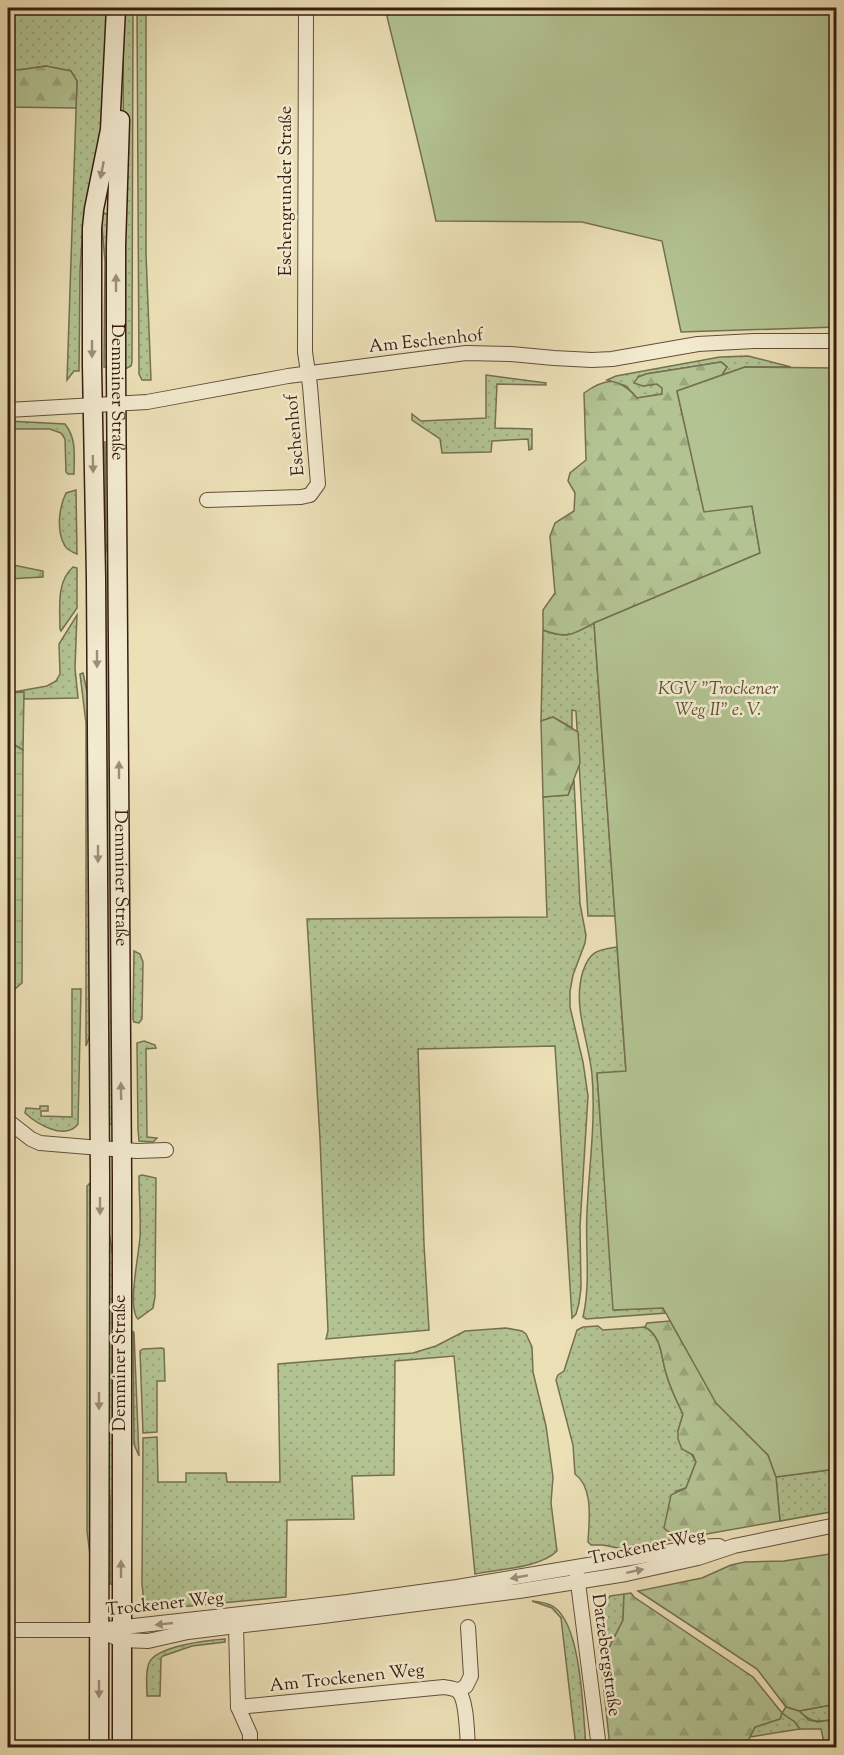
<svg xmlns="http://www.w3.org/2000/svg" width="844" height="1755" font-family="'Sorts Mill Goudy',serif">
  <defs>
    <pattern id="grass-dots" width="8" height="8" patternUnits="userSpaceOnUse" patternTransform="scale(1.5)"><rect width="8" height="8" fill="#b3c392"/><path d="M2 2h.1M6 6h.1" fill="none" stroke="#9ba77d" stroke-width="1.8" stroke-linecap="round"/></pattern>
    <pattern id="forest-firs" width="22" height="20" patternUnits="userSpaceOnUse" patternTransform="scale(1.5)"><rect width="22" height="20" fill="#b3c392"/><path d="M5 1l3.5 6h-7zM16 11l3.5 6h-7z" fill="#9ba77d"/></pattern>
    <pattern id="wetland-marsh" width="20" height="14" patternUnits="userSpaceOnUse" patternTransform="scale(1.5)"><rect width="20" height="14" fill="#b3c392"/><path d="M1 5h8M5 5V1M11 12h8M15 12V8" fill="none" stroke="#9ba77d"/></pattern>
    <pattern id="park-crowns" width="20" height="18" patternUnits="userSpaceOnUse" patternTransform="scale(1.5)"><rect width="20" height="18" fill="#b3c392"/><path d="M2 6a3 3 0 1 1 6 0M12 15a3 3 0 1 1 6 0" fill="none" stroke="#9ba77d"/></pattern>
  </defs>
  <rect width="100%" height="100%" fill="#ece0b7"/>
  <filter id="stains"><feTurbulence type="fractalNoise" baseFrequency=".00333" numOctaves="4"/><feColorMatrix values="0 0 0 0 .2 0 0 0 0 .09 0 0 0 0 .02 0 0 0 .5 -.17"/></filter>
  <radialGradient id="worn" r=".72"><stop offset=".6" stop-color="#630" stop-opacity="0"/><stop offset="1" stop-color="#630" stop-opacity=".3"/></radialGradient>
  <g fill="url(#grass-dots)" stroke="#757051" stroke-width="1.5">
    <polygon points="8,8 110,8 108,110 83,225 80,271 79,371 74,371 67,380 77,81 46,66 19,70 8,68"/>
    <polygon points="123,8 133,8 132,362 131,366 125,369 124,367"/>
    <polygon points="137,8 146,8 146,254 151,380 142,380 139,374"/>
    <polygon points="105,213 110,217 109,367 104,367 105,261 101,217"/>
    <polygon points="748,356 791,367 745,367 722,375 727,367 721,362 646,374 638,377 643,386 657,384 662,388 663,394 637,398 626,386 607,380 616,376 720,357"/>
    <polygon points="486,375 546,383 546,385 497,384 495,428 532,429 532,449 529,450 528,439 492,441 491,452 442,453 440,439 412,420 412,414 421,421 486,418"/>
    <path d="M8,421L65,424C77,439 74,456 74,474H68L66,472L65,439L61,433L50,429H8Z"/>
    <polygon points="99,442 105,442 106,543 111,579 113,1124 109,1124 109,1063 105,1025"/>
    <path d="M76,490L77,554C72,552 67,550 65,546C56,531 59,507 66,493Z"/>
    <path d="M73,567L77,568V608L61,631L60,629C60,608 56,582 73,567Z"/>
    <polygon points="77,615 75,668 78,698 24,699 23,692 8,693 47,686 56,681 60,674 59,644"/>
    <path d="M594,623L615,916H588L576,711L572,710V728L553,717L541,721L543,630C567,639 572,635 594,623Z"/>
    <polygon points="83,673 90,705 90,1035 86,1046 86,723 80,674"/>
    <polygon points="574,780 580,904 586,935 585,943 573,975 570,991 570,1007 583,1062 588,1096 580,1226 581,1288 579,1303 576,1314 572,1318 555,1046 418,1049 424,1244 429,1330 326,1339 328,1331 320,1139 307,919 547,917 543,797 568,795"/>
    <path d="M617,947L626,1072L597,1074L614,1310L662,1308L666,1313L586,1319L583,1317C591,1282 585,1248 587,1212C589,1166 596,1121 592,1075C589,1040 572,1007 583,971C590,951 597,950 617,947Z"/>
    <polygon points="134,951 140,954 143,962 142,1019 139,1023 134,1022 133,1019"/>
    <path d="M72,989H81L78,1124C65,1141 37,1124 25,1113L26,1108L40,1109V1106H48V1111H41V1116L72,1117Z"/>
    <polygon points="144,1041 155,1045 156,1048 146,1049 147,1137 157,1138 153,1142 139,1141 138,1129 137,1043"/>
    <path d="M142,1175L156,1178L155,1297L153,1308L138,1319C127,1309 139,1254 140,1237C141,1217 139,1196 139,1176Z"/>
    <polygon points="90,1183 92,1571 87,1531 87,1186"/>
    <polygon points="109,1232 113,1257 114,1584 110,1584 110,1497 106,1467"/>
    <path d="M598,1326L603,1330L645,1327C662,1336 661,1357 666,1373C669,1384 678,1404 683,1414L678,1431L696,1462L686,1488L676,1491L669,1533L688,1535L690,1537L618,1548L603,1545H591L588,1542C589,1521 594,1488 575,1474L573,1445L556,1380L558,1375L564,1371L577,1330L583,1327Z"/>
    <path d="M506,1328L522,1331L526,1334L532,1347L533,1372L546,1426L553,1477L551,1503L557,1551C540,1568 499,1569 475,1574L454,1356L395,1361L394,1475L352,1476L354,1519L287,1520L286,1597L158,1609H152L144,1603L142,1584L143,1438L157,1437L158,1482H186V1473H226L227,1482H280L278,1364L413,1353L436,1346L465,1331Z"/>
    <polygon points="133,1331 134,1333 139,1456 134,1444"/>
    <polygon points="162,1348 164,1349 165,1381 157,1381 157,1432 143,1433 140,1351 143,1349"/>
    <polygon points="836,1469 836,1511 780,1521 776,1477"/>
    <polygon points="624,1594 623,1620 601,1664 597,1625 598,1615 600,1614 600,1609 610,1596"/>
    <path d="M532,1601C539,1602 547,1602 554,1607C582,1626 583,1714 586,1747H576L561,1618L552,1608Z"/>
    <path d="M225,1639V1642L192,1646L163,1656L161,1658L160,1696H147C147,1686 145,1672 149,1663C156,1646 209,1640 225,1639Z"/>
    <path d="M836,1704V1719C818,1722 813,1724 799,1711Z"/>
    <polygon points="782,1713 795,1722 800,1729 750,1737 755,1727 780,1719"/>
  </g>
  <g fill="url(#forest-firs)" stroke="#757051" stroke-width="1.5">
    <polygon points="46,66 71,71 77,81 76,108 8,107 8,68 19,70"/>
    <path d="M721,362L727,367L722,375L677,391L704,511L752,506L760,553L594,623C572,635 567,639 543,630V610L555,593L550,536L555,523L574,511L575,493L568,481L570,473L586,460L584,393C607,377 618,377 637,398L662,394V388L657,384L643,386L634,383L638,377L646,374Z"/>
    <polygon points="8,564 43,571 43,577 8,579"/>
    <polygon points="24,692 23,750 8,741 8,693"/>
    <polygon points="553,717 578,732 580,763 568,795 543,797 541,721"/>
    <path d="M670,1321L716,1402L768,1455L776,1477L780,1521L690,1537C682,1531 670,1536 664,1528L671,1495L686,1488L696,1462L693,1455L682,1449L678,1439V1431L683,1414C678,1404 669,1384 666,1373C661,1357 662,1336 645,1327L647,1323Z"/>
    <polygon points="836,1553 836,1704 799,1711 786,1707 757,1669 638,1591 702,1578 731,1565 745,1562 784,1561"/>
    <polygon points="631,1593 634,1597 753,1677 782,1713 780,1719 755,1727 745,1747 610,1747 601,1664 623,1620 624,1594"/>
  </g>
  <polygon fill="url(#wetland-marsh)" stroke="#757051" stroke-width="1.5" points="8,741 23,750 22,983 8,995"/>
  <polygon fill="url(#park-crowns)" stroke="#757051" stroke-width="1.5" points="786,1707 799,1711 809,1720 818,1722 836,1719 836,1747 825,1747 821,1729 800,1729 795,1722 782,1713"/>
  <g fill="#b3c392" stroke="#757051" stroke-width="1.5">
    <path d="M385,8H836V327L681,332L662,241L582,222L436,221C421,149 402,79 385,8Z"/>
    <polygon points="745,367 836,368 836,1469 776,1477 768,1455 716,1403 663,1308 613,1310 597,1073 626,1071 594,623 760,553 752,506 704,512 677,391"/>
  </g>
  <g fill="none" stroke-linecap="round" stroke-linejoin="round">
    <g stroke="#644e3a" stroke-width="16">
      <g id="street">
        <polyline points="8,410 147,402 288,376 466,353 511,354 554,358 592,360 612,359 698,344 754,341 836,341"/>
        <polyline points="207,500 301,497 310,495 318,484 310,386 305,352 306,8"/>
        <polyline points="8,1121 31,1139 40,1143 137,1151 166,1150"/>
        <polyline points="577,1575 599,1748"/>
        <polyline points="236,1626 238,1707 250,1734 250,1748"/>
        <polyline points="8,1630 98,1630 347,1602 457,1587 696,1547 719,1546"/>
        <polyline points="98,1630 121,1640 148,1641 188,1632 236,1626 315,1617 519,1591 626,1574 698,1558 734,1546 836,1525"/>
        <polyline points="458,1691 466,1686 471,1676 468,1627"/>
        <path d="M238,1707L444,1687C449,1688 454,1688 458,1691C467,1699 467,1735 468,1748"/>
      </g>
    </g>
    <g stroke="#371e10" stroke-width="21">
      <g id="secondary">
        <path id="s1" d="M120,120L116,246V372L122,1176V1748"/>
        <polyline points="99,1748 100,1176 96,578 92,365 92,228 94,209 110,130 116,8"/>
      </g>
    </g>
    <use href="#street" stroke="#f3ebd0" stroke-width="14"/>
    <use href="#secondary" stroke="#f3ebd0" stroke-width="18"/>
  </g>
  <defs><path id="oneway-solid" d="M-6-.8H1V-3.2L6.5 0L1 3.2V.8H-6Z" transform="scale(1.5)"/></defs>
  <g fill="#9e8f7a">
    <use href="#oneway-solid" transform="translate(102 170) rotate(101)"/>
    <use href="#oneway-solid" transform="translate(116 283) rotate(-90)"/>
    <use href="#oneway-solid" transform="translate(92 349) rotate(90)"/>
    <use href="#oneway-solid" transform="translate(93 464) rotate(89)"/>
    <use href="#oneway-solid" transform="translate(97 659) rotate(90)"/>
    <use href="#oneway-solid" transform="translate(119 770) rotate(-90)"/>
    <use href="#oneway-solid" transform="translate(98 854) rotate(90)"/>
    <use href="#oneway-solid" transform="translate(121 1091) rotate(-91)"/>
    <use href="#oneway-solid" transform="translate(100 1206) rotate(90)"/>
    <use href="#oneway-solid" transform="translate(99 1401) rotate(90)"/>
    <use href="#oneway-solid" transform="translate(121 1569) rotate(-90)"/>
    <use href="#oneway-solid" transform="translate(635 1571) rotate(-12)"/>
    <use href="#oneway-solid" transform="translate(519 1577) rotate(170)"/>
    <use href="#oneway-solid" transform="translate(164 1624) rotate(174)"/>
    <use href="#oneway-solid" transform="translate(99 1689) rotate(90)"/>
  </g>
  <g text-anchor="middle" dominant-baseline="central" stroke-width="5" stroke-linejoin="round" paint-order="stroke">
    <g font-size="18" fill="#371e10" stroke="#f3ebd0">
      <text transform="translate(287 191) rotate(-90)">Eschengrunder Straße</text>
      <text transform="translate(426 342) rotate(-6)">Am Eschenhof</text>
      <text stroke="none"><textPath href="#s1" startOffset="272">Demminer Straße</textPath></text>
      <text transform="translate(296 435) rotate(-95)">Eschenhof</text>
      <text stroke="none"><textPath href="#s1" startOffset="758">Demminer Straße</textPath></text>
      <text transform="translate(121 1363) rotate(-90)">Demminer Straße</text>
      <text transform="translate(647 1548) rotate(-12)">Trockener Weg</text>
      <text transform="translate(165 1605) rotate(-6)">Trockener Weg</text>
      <text transform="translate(605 1655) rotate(82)">Datzebergstraße</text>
      <text transform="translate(347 1679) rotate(-6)">Am Trockenen Weg</text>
    </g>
    <g font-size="18" font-style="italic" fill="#5c5037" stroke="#f3ebd0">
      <text x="718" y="690">KGV "Trockener<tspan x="718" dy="21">Weg II" e. V.</tspan></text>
    </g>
  </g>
  <rect width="844" height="1755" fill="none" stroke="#ece0b7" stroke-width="30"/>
  <rect x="9" y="9" width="826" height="1737" fill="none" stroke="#371e10" stroke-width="3"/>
  <rect x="15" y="15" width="814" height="1725" fill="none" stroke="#371e10" stroke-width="1.5"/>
  <rect width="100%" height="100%" filter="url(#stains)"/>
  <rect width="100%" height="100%" fill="url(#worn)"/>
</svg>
